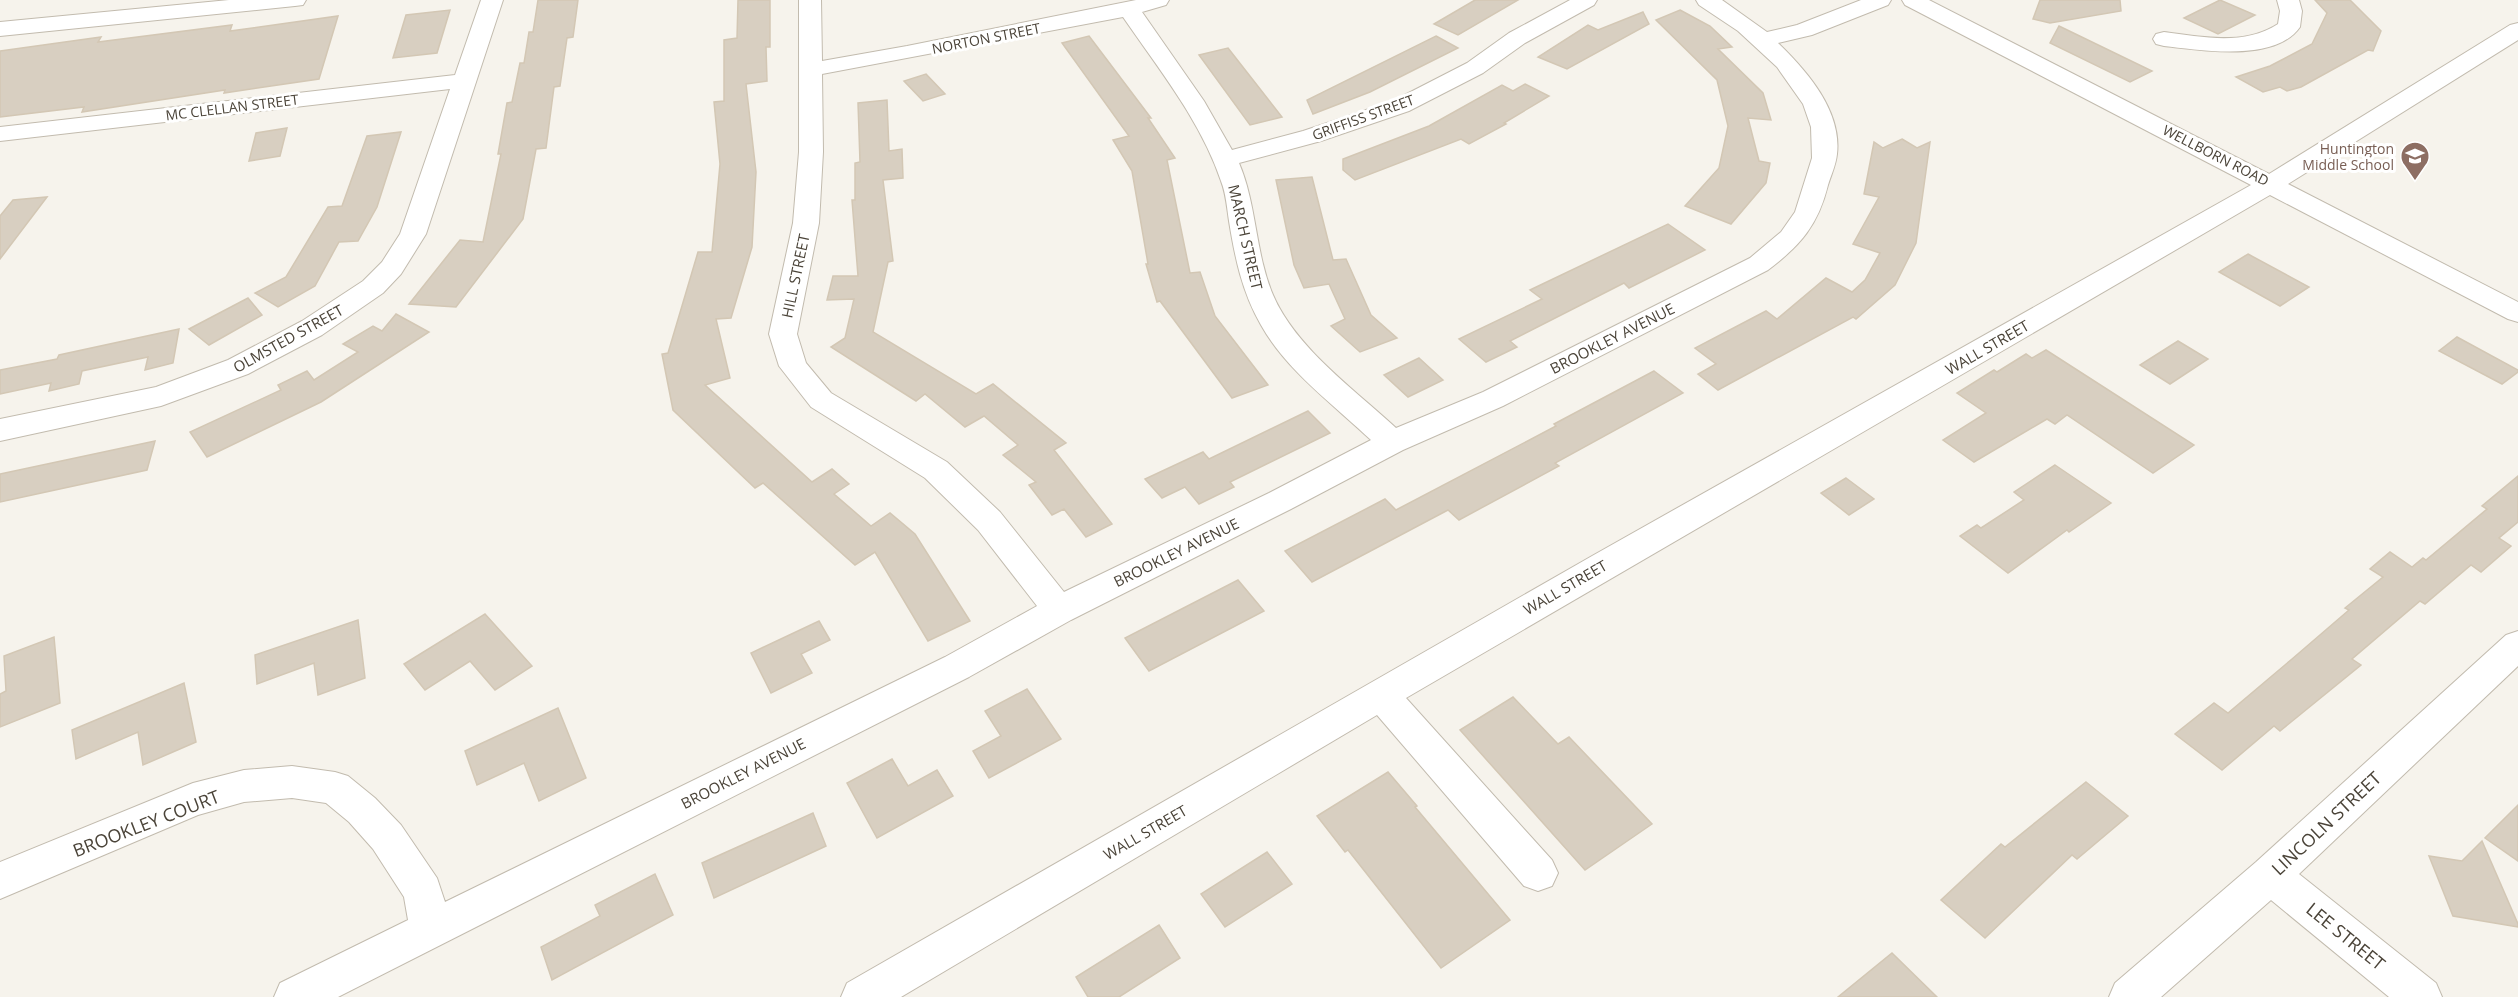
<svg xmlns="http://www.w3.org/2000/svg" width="2518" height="997" font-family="'Open Sans',sans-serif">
  <rect width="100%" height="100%" fill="#f6f3ec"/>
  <g fill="#d8cfc1" stroke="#d3c7b4" stroke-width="1.5">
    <polygon points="538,0 578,0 573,37 567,38 560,86 554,87 546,148 536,149 523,219 456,307 409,304 460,240 483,242 501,154 498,154 507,103 512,102 520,63 524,63 529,32 533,32"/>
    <polygon points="738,0 770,0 770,47 766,47 767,81 746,84 756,172 752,247 731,318 716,319 730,378 705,385 812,482 832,469 849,484 834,494 871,526 890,513 915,534 970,621 928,641 875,552 855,565 763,483 755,488 673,410 662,354 668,353 698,252 712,252 720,164 714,102 724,101 724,40 737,38"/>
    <polygon points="1475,0 1518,0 1458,35 1434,24"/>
    <polygon points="2040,0 2120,0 2121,11 2050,23 2033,19"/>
    <polygon points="2220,0 2255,15 2218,34 2184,18"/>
    <polygon points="2315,0 2350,0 2381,31 2373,51 2368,50 2301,87 2287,91 2280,87 2263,92 2236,77 2270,66 2312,44 2327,13"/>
    <polygon points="450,10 437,53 393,58 406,15"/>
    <polygon points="1680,10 1710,26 1732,47 1718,49 1763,93 1771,120 1748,118 1759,161 1770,163 1766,183 1731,224 1685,206 1719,168 1728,126 1717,80 1656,20"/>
    <polygon points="1643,12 1649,24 1567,69 1538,57 1588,25 1598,30"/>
    <polygon points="338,16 319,79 224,93 225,90 82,112 84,107 0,117 0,51 101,37 98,42 232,25 230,31"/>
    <polygon points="2059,26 2152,71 2130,82 2050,43"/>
    <polygon points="1089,36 1151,118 1148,118 1175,158 1167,160 1190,273 1200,272 1215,316 1268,385 1232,398 1160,301 1157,302 1146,264 1148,264 1132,171 1113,140 1129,136 1062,43"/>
    <polygon points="1436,36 1458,48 1370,92 1313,114 1307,100"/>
    <polygon points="1228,48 1282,117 1250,125 1199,55"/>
    <polygon points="926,74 945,94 923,101 904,81"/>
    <polygon points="1525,84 1549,96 1504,123 1506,124 1469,144 1461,139 1355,180 1343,170 1343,159 1429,126 1502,85 1513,91"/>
    <polygon points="887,100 889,151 902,149 903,178 883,180 893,261 888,262 873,332 976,394 993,384 1066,443 1054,450 1112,524 1086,537 1064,509 1052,515 1029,485 1036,482 1003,455 1018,445 984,416 965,427 925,394 916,401 831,347 845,338 854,299 827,300 833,276 858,276 852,200 855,200 855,163 860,162 858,103"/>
    <polygon points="287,128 280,156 249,161 256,133"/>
    <polygon points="401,132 377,207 358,241 339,242 315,286 278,307 255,293 286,277 328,207 342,206 367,136"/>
    <polygon points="1902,139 1917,148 1930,142 1916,243 1895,285 1856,319 1853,317 1718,390 1698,374 1716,364 1695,348 1766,311 1777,319 1826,278 1852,292 1865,280 1880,253 1853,244 1879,197 1864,194 1874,142 1883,148"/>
    <polygon points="1312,177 1333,260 1346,259 1371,315 1397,338 1360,352 1331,326 1345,319 1329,284 1304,288 1294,265 1276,180"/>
    <polygon points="47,197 0,259 0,216 13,200"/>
    <polygon points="1668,224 1705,250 1629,288 1624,283 1510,341 1517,347 1486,362 1459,339 1542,299 1530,290"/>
    <polygon points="2248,254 2309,287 2280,306 2219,272"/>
    <polygon points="248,298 262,315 209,345 189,329"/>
    <polygon points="396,314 429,332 321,402 207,457 190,432 281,390 278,385 307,371 314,380 358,352 343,344 373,326 382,331"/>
    <polygon points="179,329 173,363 145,370 148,357 82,371 79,384 49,391 51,383 0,394 0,370 57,359 59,355"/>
    <polygon points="2457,337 2518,370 2518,372 2502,384 2439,351"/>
    <polygon points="2178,341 2208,359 2170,384 2140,365"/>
    <polygon points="2046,350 2194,445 2153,473 2067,415 2055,424 2047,419 1974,462 1943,440 1986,413 1957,393 1994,370 1997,372 2026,354 2032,358"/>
    <polygon points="1419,358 1443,380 1408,397 1384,375"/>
    <polygon points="1654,371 1683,393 1555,463 1559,466 1459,520 1448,510 1312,582 1285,551 1385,499 1396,510 1556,426 1554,424"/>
    <polygon points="1308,411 1330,433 1230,482 1234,487 1199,504 1185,487 1162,498 1145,479 1203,452 1209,459"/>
    <polygon points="155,441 147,470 0,502 0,474"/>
    <polygon points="2055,465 2111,503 2069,532 2067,530 2008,573 1960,536 1977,525 1981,528 2024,500 2014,492"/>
    <polygon points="2518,476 2518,522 2499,538 2511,546 2481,572 2471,565 2425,604 2420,601 2352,659 2361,665 2280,731 2274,726 2222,770 2175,734 2214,703 2228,713 2292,659 2349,610 2345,608 2383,577 2370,569 2390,552 2412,567 2423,558 2426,560 2487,509 2482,506"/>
    <polygon points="1846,478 1874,499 1849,515 1821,493"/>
    <polygon points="1238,580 1264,611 1149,671 1125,638"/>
    <polygon points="485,614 532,666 495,690 470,661 425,690 404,664"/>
    <polygon points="358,620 365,678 318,695 314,663 257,684 255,655"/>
    <polygon points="819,621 830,640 801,654 812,673 771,693 751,653"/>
    <polygon points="54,637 60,703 0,727 0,694 6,691 4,656"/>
    <polygon points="184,683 196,742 143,765 138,732 76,759 72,730"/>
    <polygon points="1027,689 1061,739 989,778 973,751 1001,736 985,711"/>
    <polygon points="1513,697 1558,744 1569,737 1652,824 1585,870 1460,730"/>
    <polygon points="558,708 586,778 539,801 524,763 477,785 465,751"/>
    <polygon points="892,759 908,786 937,770 953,796 877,838 847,783"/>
    <polygon points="1388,772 1417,806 1415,807 1510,920 1441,968 1348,850 1345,852 1317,816"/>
    <polygon points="2086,782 2128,816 2077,859 2072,855 1985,938 1941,900 2001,844 2005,847"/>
    <polygon points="2518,805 2518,861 2485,838"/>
    <polygon points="813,813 826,846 714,898 702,863"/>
    <polygon points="2482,841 2518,924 2518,927 2453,916 2429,856 2462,861"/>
    <polygon points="1267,852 1292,884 1225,927 1201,894"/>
    <polygon points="655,874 673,915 552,980 541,947 600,916 595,905"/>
    <polygon points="1159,925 1180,958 1119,997 1088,997 1076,977"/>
    <polygon points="1892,953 1937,997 1838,997"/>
  </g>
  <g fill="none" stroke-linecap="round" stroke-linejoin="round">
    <g stroke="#c2bbae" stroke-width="2">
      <g id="minor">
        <polygon points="229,0 306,0 303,5 295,6 0,36 0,22"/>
        <polygon points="481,0 503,0 426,234 401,274 383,293 322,335 248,374 161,406 0,441 0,419 156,387 228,360 302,321 363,281 382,262 400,234 450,89 0,141 0,127 455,75"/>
        <path d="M799,0H821L822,61L907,46L1136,0H1169L1166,5L1142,12L1204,101L1232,150L1303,131L1393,101L1467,63L1509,33L1570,0H1597L1594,5L1525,43L1483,73L1409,111L1321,141L1239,163C1257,205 1255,253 1273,295C1295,347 1355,390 1396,428L1483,392L1750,258L1781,232L1795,212L1812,158L1811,127L1803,104L1777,67L1738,31L1699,5L1696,0H1722L1767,32L1797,25L1861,0H1891L1888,5L1812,35L1778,43C1807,71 1842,111 1837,154C1836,165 1831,175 1828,185C1818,225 1801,245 1768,270L1503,406L1403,450L1291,509L1071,620L969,677L338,997H274L280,983L408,920L404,897L373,849L349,822L326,803L292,798L244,802L198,815L0,899V862L193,783L244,770L292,766L335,772L348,776L375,798L401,825L437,878L445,902L945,657L1037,606L978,530L925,478L811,407L779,366L769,334L793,223L799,152ZM1123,17C1158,68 1201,121 1221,181C1226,193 1227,208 1229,221C1235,258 1242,292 1261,325C1286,370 1334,405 1371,440L1269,493L1064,592L1000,512L947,462L831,393L806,363L797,334L819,223L823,152L822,74Z"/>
        <polygon points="1902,0 1929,0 2269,174 2510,25 2518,23 2518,40 2288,184 2518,302 2518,322 2508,319 2270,195 1406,698 1552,860 1558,873 1552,886 1538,891 1524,886 1377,715 901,997 841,997 847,983 1592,556 2251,185 1905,5"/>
        <path d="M2277,0H2299L2302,11L2300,27C2275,63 2200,50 2164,46L2156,44L2153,39L2156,34L2164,32C2203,37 2244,46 2278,24L2280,11Z"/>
        <polygon points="2518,631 2518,666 2299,874 2436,983 2442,997 2389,997 2271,900 2161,997 2109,997 2115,983 2256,862 2506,635"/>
      </g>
    </g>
    <use href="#minor" fill="#fff" fill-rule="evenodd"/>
  </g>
  <defs>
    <g id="school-pin" transform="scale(1.5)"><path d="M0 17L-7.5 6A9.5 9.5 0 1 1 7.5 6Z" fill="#8d6e63" stroke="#fff"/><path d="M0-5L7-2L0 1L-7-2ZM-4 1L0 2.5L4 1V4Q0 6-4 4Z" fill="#fff"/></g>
  </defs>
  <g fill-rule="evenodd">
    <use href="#school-pin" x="2415" y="156"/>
  </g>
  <g text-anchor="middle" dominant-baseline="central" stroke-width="6" stroke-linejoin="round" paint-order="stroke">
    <g font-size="14" fill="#4b4439" stroke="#fff">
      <text transform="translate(986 38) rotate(-11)">NORTON STREET</text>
      <text transform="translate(232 107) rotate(-7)">MC CLELLAN STREET</text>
      <text transform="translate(1363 117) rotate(-20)">GRIFFISS STREET</text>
      <text transform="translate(2216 155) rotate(27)">WELLBORN ROAD</text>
    </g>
    <g font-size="14" fill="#785e54" stroke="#fff" text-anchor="end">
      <text x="2394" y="148">Huntington<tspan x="2394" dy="16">Middle School</tspan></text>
    </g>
    <g font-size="15" fill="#4b4439" stroke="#fff">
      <text transform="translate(1246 237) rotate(77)">MARCH STREET</text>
      <text transform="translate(795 276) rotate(-78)">HILL STREET</text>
      <text transform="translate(288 338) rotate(-29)">OLMSTED STREET</text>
      <text transform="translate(1612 338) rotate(-27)">BROOKLEY AVENUE</text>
      <text transform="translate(1987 347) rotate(-30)">WALL STREET</text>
      <text transform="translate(1176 552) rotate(-26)">BROOKLEY AVENUE</text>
      <text transform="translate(1565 587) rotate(-30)">WALL STREET</text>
      <text transform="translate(743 773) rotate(-27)">BROOKLEY AVENUE</text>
      <text transform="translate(1145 832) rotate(-30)">WALL STREET</text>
    </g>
    <g font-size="18" fill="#4b4439" stroke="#fff">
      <text transform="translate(146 823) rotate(-21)">BROOKLEY COURT</text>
      <text transform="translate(2326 823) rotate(-43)">LINCOLN STREET</text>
      <text transform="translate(2346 936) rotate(39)">LEE STREET</text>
    </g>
  </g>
</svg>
